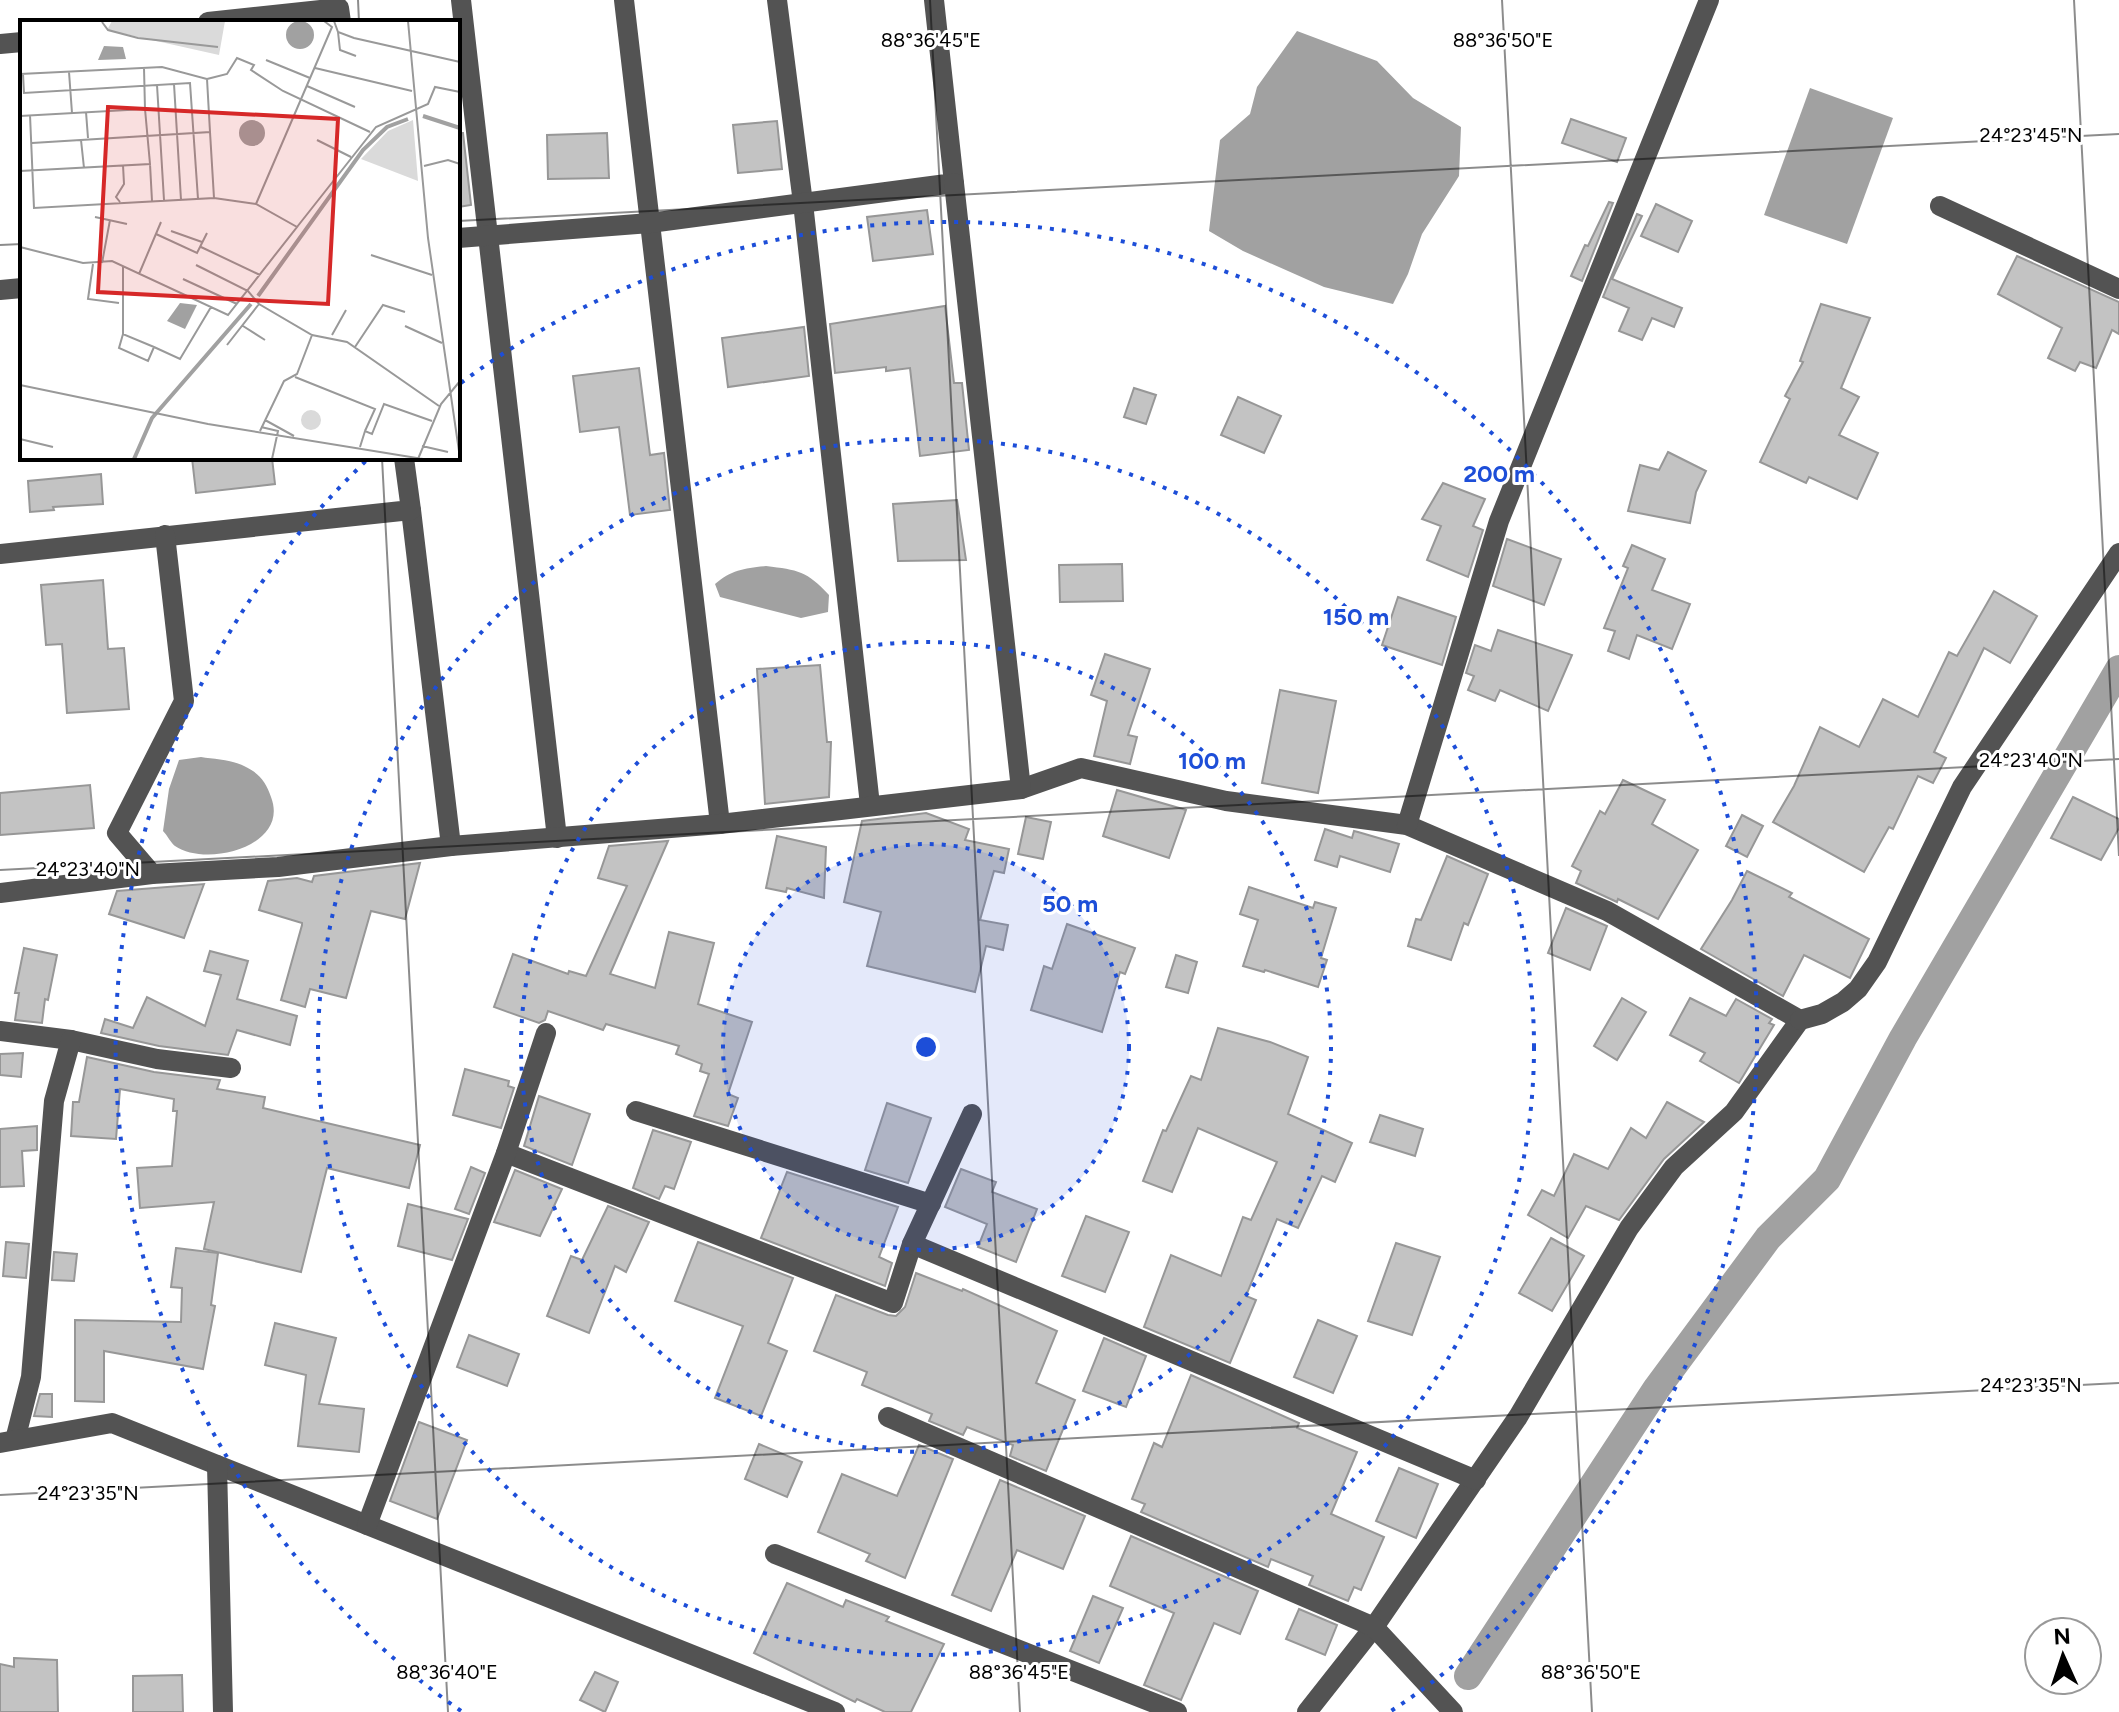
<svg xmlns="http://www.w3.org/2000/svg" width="2119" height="1712" font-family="Figtree,sans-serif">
  <rect width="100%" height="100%" fill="#fff"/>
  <g fill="#a1a1a1">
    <polygon points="1297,31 1377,61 1413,98 1461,127 1459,176 1422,234 1408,274 1393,304 1324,287 1243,251 1209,231 1220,140 1250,114 1257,87"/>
    <polygon points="1810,88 1893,118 1847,244 1764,215"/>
    <path d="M766,566C798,570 807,571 829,595L828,612L801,618L720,597L715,584C731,570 745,568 766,566Z"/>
    <path d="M201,757C214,759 232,760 244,766C259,773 266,782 271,797C290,846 207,868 175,846C171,843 167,835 163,831L169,789L179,760Z"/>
  </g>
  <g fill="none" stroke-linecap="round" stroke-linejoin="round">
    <polyline stroke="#a1a1a1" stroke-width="28" points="1468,1676 1657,1388 1768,1238 1827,1179 1903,1038 2119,669"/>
  </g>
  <g fill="#c3c3c3" stroke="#979797" stroke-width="2">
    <polygon points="1571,119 1626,138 1617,162 1562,143"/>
    <polygon points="777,121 782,169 738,173 733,125"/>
    <polygon points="458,133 463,133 471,205 458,207"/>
    <polygon points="607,133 609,178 548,179 547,135"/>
    <polygon points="1609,202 1613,203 1582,281 1571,276 1585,245 1588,246"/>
    <polygon points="1656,204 1692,221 1678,252 1641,236"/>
    <polygon points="927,210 933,254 873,261 867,217"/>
    <polygon points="1637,214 1642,216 1612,279 1682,308 1674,327 1652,318 1642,340 1619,331 1629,308 1603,297"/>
    <polygon points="2017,256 2119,302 2119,334 2112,330 2096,368 2080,362 2075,371 2048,358 2062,328 1998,294"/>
    <polygon points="1821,304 1870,318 1841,388 1859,397 1839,435 1878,453 1857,499 1809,477 1806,483 1760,462 1790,399 1785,396 1803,362 1800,361"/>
    <polygon points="945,306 954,383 962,383 969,450 920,456 910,368 886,371 886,367 835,373 830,324"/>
    <polygon points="804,327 809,376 728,387 722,338"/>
    <polygon points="639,368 650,455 664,453 670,510 630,515 619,427 580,432 573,376"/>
    <polygon points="1134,388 1156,395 1146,424 1124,417"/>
    <polygon points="1238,397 1281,416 1264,453 1221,435"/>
    <polygon points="1668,452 1706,471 1696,492 1690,523 1628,511 1640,465 1659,470"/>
    <polygon points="192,458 272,458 275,484 196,493"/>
    <polygon points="101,474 103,504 53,507 54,510 30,512 28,481"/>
    <polygon points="1443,483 1485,499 1473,526 1483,530 1468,577 1427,560 1441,526 1422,519"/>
    <polygon points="957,500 966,560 898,561 893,504"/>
    <polygon points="1507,539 1561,559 1544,605 1493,586"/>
    <polygon points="1632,545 1665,559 1652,590 1690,604 1672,649 1637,635 1629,659 1608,651 1615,631 1604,628 1628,568 1623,566"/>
    <polygon points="1122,564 1123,601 1060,602 1059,565"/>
    <polygon points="103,580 108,649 124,648 129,709 67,713 62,644 46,645 41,585"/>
    <polygon points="1994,591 2037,616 2010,663 1984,648 1934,752 1946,758 1933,783 1918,776 1893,829 1889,827 1864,872 1773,822 1794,786 1820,727 1859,747 1883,699 1918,717 1949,652 1957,656"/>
    <polygon points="1398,597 1456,617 1442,665 1382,645"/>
    <polygon points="1498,630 1572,655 1548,711 1500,690 1495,701 1468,690 1474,676 1466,673 1475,645 1491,651"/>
    <polygon points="1105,654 1150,669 1128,735 1137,737 1130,764 1094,756 1107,701 1091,695"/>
    <polygon points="820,665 827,742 831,742 829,797 765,804 757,669"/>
    <polygon points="1280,690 1336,701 1318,793 1262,783"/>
    <polygon points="1623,780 1665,800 1652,824 1698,850 1658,919 1618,899 1617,902 1576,883 1581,871 1572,866 1600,811 1605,814"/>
    <polygon points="90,785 94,828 0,835 0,793"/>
    <polygon points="1117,790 1186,810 1169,858 1103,836"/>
    <polygon points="2073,797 2119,819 2119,828 2101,860 2051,838"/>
    <polygon points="926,813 969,829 965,840 1009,849 1004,873 994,871 980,920 1008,925 1003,950 986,946 975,992 867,966 881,912 844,902 862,821"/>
    <polygon points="1742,815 1763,826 1747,857 1726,846"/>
    <polygon points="1026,817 1051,822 1043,859 1018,854"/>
    <polygon points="1325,829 1352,838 1354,831 1358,832 1399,844 1390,872 1340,856 1337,867 1315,860"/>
    <polygon points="777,836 826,847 824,898 787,888 786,892 766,888"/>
    <polygon points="668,841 610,974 655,988 669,932 714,943 698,1004 752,1022 728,1094 738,1098 728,1126 694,1116 709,1074 700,1071 702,1064 676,1054 679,1046 606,1024 603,1030 548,1011 545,1020 539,1023 494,1007 513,954 568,974 569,971 586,976 627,886 598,878 609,846"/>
    <polygon points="1447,856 1488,874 1468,925 1464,923 1451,960 1408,946 1416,919 1421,920"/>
    <polygon points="420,863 405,919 371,911 346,998 310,989 305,1007 281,1000 302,925 302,923 259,910 268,881 297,878 312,882 314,876"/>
    <polygon points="1747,871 1792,893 1789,897 1869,939 1850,978 1804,955 1783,996 1701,949 1732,900"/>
    <polygon points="204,884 184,938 109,914 117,891"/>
    <polygon points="1249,887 1313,908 1315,902 1336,908 1321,958 1327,960 1318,987 1265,970 1264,972 1243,966 1258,920 1240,914"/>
    <polygon points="1566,908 1607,926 1590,970 1548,953"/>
    <polygon points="1067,924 1135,948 1125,974 1120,972 1102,1032 1031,1010 1044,966 1052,969"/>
    <polygon points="24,948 57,955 48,1000 45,999 42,1023 15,1020 19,993 15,993"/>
    <polygon points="210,951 248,961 237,999 297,1016 290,1045 237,1030 228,1055 159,1046 101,1033 105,1019 133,1028 147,997 205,1026 221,975 204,971"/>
    <polygon points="1176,955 1197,962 1188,993 1166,987"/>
    <polygon points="1622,998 1646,1012 1617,1060 1594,1046"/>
    <polygon points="1690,998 1726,1016 1736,999 1772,1019 1769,1023 1774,1025 1739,1083 1700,1061 1705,1053 1670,1035"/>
    <polygon points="1218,1028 1270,1042 1308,1057 1288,1114 1352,1143 1335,1182 1322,1176 1298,1228 1277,1219 1246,1296 1256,1300 1230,1363 1144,1327 1171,1255 1221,1276 1243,1217 1251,1220 1277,1162 1198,1128 1172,1192 1143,1181 1163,1130 1166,1131 1191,1076 1201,1080"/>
    <polygon points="23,1053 21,1077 0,1075 0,1054"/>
    <polygon points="87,1057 154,1072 220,1080 217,1089 265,1097 263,1108 420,1145 409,1188 327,1168 301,1272 204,1249 214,1202 140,1208 137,1168 172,1166 177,1111 173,1111 174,1099 120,1089 116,1139 71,1136 73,1102 79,1102"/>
    <polygon points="465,1069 509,1081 508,1086 514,1088 501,1128 453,1115"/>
    <polygon points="539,1096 590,1114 572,1165 524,1146"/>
    <polygon points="1667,1102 1704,1122 1664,1159 1619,1220 1586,1206 1568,1238 1528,1215 1542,1190 1554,1196 1574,1154 1608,1169 1631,1128 1646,1138"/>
    <polygon points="887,1103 931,1118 908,1183 865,1170"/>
    <polygon points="1380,1115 1423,1129 1415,1156 1370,1142"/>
    <polygon points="37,1126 37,1150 22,1151 24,1186 0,1187 0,1129"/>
    <polygon points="653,1130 691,1142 674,1189 665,1186 659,1199 633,1188"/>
    <polygon points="471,1167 485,1173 469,1214 455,1209"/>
    <polygon points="961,1169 996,1182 992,1192 1037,1209 1016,1262 978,1247 987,1224 945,1207"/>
    <polygon points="515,1170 562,1189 540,1236 494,1222"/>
    <polygon points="787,1172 898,1207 879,1257 892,1263 885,1286 761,1238"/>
    <polygon points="408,1204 468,1219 452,1260 398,1246"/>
    <polygon points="608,1206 649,1222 626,1272 615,1266 589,1333 547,1316 571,1256 582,1260"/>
    <polygon points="1086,1216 1129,1232 1105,1292 1062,1276"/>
    <polygon points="1551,1238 1584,1256 1552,1311 1519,1293"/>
    <polygon points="6,1242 29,1244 26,1278 3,1276"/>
    <polygon points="698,1242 793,1278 768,1343 787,1351 761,1416 715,1398 743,1326 675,1301"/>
    <polygon points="1396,1243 1440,1257 1412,1335 1368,1321"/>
    <polygon points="176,1248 218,1253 211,1305 215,1306 203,1369 104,1351 104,1402 75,1401 75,1320 181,1322 182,1288 171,1287"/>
    <polygon points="54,1252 77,1254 74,1281 52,1280"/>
    <polygon points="916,1273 962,1291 963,1289 1057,1331 1036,1383 1075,1400 1046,1471 1010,1456 1013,1445 967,1427 963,1435 929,1421 932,1414 862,1385 867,1372 814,1351 836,1295 888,1315 896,1316 905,1307"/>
    <polygon points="1318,1320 1357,1336 1333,1393 1294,1377"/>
    <polygon points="275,1323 336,1338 319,1404 364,1409 359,1452 298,1446 306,1375 265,1365"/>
    <polygon points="469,1335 519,1354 507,1386 457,1367"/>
    <polygon points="1104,1338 1146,1356 1126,1407 1083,1391"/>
    <polygon points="1191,1375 1299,1423 1297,1428 1357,1452 1331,1514 1384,1537 1361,1590 1354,1587 1348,1601 1309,1585 1313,1576 1271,1559 1268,1567 1141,1512 1145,1504 1132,1499 1154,1443 1162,1447"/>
    <polygon points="40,1394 52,1394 52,1417 34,1416"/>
    <polygon points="419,1422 467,1440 437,1519 390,1501"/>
    <polygon points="759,1444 802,1462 787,1497 745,1479"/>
    <polygon points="919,1445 953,1459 905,1578 866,1561 870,1554 818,1532 842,1474 897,1496"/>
    <polygon points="1399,1468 1438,1484 1416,1538 1376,1521"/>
    <polygon points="1000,1480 1085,1516 1063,1569 1017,1550 991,1611 952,1595"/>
    <polygon points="1131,1536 1258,1591 1240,1634 1214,1623 1181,1700 1144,1685 1174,1613 1110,1586"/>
    <polygon points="787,1583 843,1607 846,1600 889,1617 886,1621 944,1644 911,1712 885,1712 857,1699 855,1702 754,1653"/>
    <polygon points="1093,1596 1123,1608 1099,1663 1070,1651"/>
    <polygon points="1299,1609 1337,1625 1325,1655 1286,1639"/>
    <polygon points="14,1658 57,1660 58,1712 0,1712 0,1664 14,1667"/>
    <polygon points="595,1672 618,1682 605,1712 580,1700"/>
    <polygon points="182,1675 183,1712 133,1712 133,1676"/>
  </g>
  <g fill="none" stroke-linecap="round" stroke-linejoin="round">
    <g stroke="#535353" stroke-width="20">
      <polyline points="461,0 557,838"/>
      <polyline points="624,0 720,824"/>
      <polyline points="777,0 803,203 870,805"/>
      <polyline points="208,22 339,8 341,22"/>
      <polyline points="0,44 22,42"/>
      <polyline points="1940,206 2119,289"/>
      <polyline points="458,238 650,223 954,183 934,0"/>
      <polyline points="0,290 22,288"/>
      <polyline points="411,510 451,846"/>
      <polyline points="0,554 411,510 404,458"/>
      <polyline points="1021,789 1081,768 1226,801 1407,825 1607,911 1800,1020 1734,1112 1674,1167 1629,1228 1518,1417 1374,1627 1307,1712"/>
      <polyline points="1407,825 1499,521 1709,0"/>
      <polyline points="152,874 117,833 184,701 165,535"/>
      <polyline points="0,893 152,874 278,867 451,846 720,824 1021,789 954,183"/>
      <polyline points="1800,1020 1822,1014 1843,1002 1858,989 1877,962 1962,787 2119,553"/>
      <polyline points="0,1031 71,1040 157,1059 231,1068"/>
      <polyline points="636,1111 931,1204"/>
      <polyline points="506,1153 893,1303 912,1244 972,1114"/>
      <polyline points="912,1244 1476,1480"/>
      <polyline points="888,1417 1374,1627 1453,1712"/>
      <polyline points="15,1440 31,1377 54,1101 71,1040"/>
      <polyline points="0,1443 112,1423 835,1712"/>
      <polyline points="217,1465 223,1712"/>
      <polyline points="367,1525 506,1153 546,1033"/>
      <polyline points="775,1554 1177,1712"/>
    </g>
  </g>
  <path fill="none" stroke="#000" stroke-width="2" stroke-opacity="0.45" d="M358,0L359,22M930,0L1020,1712M1502,0L1592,1712M2074,0L2119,856M458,221L2119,134M0,245L22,244M382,458L448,1712M0,870L2119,759M0,1495L2119,1383"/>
  <circle cx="926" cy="1047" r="203" fill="#1d4ed8" fill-opacity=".12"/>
  <g fill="none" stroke="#1d4ed8" stroke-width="4" stroke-dasharray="4 8">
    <circle cx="926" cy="1047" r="203"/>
    <circle cx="926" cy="1047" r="405"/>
    <circle cx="926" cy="1047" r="608"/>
    <path d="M461 1711A811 811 0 0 1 368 459M461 383A811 811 0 1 1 1391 1711"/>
  </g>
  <g transform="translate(20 20)">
    <rect width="440" height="440" fill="#fff"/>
    <path d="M92,1H205L199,35L87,10ZM393,100L398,161L341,139L368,111ZM281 400a10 10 0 1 1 20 0a10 10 0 1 1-20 0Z" fill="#dadada"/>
    <path d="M266 15a14 14 0 1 1 28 0a14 14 0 1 1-28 0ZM84,26L103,27L106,39L78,40ZM219 113a13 13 0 1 1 26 0a13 13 0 1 1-26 0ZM160,283L177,285L165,309L147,301Z" fill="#a1a1a1"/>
    <path fill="none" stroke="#a1a1a1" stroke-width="4" d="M403,96L440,108M238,276L343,130L367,107L388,99M114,439L132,398L231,284"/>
    <path fill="none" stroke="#999" stroke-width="2" d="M314,1L318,12L334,18L440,42M388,1L408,218L440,438M82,2L88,10L118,18L198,27M318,12L320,30L336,36M246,40L290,58M124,48L125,89M295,48L392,71M49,52L52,93M0,54L142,47L187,59L190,112L12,123M3,54L4,73L170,63L178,179M187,59L207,54L217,38L234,45L231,50L263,71L350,112M154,64L161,180M137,65L144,180M287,66L335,87M66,92L68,118M10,95L14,188L194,178L190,112M0,96L125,89L130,144L0,151M61,120L64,148M297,120L331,137M130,144L132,181M404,146L428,140L440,144M100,182L96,177L104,164L103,145M236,184L312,7L304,1M75,197L107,204M277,207L356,107L408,84L415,67L440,72M151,211L182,222M136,214L177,233L187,213M0,227L63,243L92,241L208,295L277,207L236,184L194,178M181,227L240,255M351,235L412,255M82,243L90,200M73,244L68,279L99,283M176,245L228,271L239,284L292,315L327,322L419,386M119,254L141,202M163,259L217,284M223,306L245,320M385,306L422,323M103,314V247M312,315L326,290M207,325L239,284M134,327L128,341L99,328L103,314L134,327L160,339L191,287M335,327L363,285L385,292M275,357L355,389L345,411M0,365L188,404L403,439M245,400L274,416M241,407L258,411L252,439M240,411L264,361L277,354L292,315M0,419L33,427M402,426L428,432M340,427L345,411L352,414L364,384L412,401M398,439L421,384L440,361"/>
    <path fill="#d62828" fill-opacity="0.15" stroke="#d62828" stroke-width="4" d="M88,87L318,99L308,284L78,272Z"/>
    <rect width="440" height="440" fill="none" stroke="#000" stroke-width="4"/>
  </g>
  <g font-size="20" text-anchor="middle" fill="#000" stroke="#fff" stroke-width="6" stroke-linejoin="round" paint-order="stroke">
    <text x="931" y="47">88°36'45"E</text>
    <text x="1503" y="47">88°36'50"E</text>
    <text x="2031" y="142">24°23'45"N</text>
    <text x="2031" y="767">24°23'40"N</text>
    <text x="88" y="876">24°23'40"N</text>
    <text x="2031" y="1392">24°23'35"N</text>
    <text x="88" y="1500">24°23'35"N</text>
    <text x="447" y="1679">88°36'40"E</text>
    <text x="1019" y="1679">88°36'45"E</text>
    <text x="1591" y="1679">88°36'50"E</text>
  </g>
  <circle cx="926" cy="1047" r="12" fill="#1d4ed8" stroke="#fff" stroke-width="4"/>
  <g font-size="24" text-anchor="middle" font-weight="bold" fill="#1d4ed8" stroke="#fff" stroke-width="6" stroke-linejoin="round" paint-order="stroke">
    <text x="1499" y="482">200 m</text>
    <text x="1356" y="625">150 m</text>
    <text x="1212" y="769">100 m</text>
    <text x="1070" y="912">50 m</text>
  </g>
  <g transform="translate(2063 1656) rotate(357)"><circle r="38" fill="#ffffff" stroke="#999999" stroke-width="2"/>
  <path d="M0-6L14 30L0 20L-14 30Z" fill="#000000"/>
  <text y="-12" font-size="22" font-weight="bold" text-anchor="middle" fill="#000000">N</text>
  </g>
</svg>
